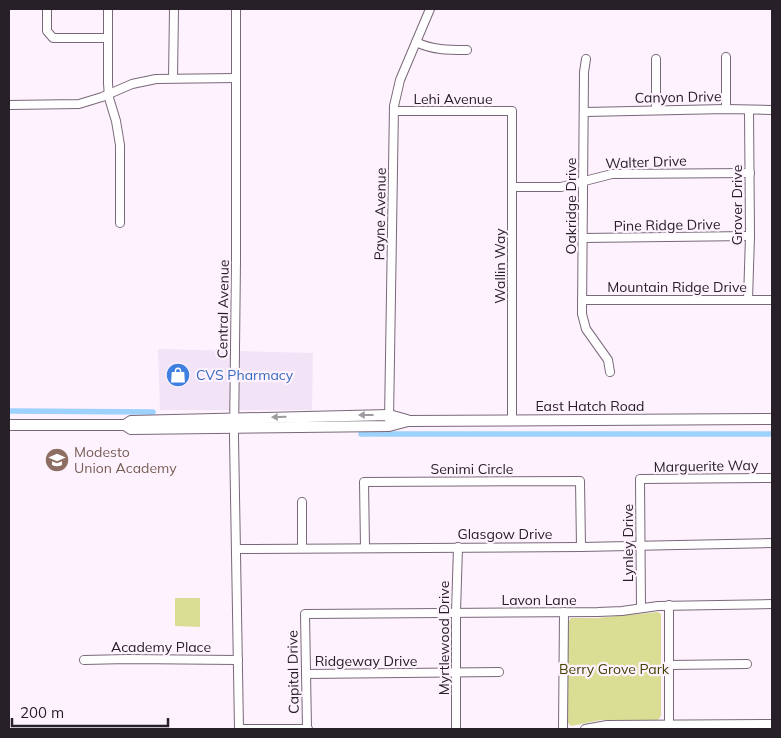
<svg xmlns="http://www.w3.org/2000/svg" width="781" height="738" font-family="Mulish,sans-serif">
  <rect width="100%" height="100%" fill="#fef2ff"/>
  <polygon fill="#f2e3f6" points="158,349 313,353 312,410 160,410"/>
  <g fill="#dade94">
    <polygon points="175,598 200,598 200,627 175,626"/>
    <polygon points="658,612 661,614 661,716 658,720 601,720 571,726 567,722 567,623 571,618 597,618"/>
  </g>
  <g fill="none" stroke-linecap="round" stroke-linejoin="round">
    <g stroke="#9dd2fc" stroke-width="5.5">
      <polyline points="9,411 153,412"/>
      <polyline points="361,434 772,434"/>
    </g>
    <g stroke="#79687a" stroke-width="10">
      <g id="minor">
        <polyline points="47,9 47,31 53,38 108,38"/>
        <polyline points="108,9 108,83 109,98 116,121 120,145 120,223"/>
        <polyline points="236,9 236,260 234,437 239,729"/>
        <path d="M416,42C432,50 448,50 467,50"/>
        <polyline points="726,57 726,109"/>
        <polyline points="586,59 584,72 582,314 586,329 608,360 610,372"/>
        <polyline points="656,59 656,110"/>
        <polyline points="173,78 174,9"/>
        <polyline points="9,105 79,104 102,97 132,84 156,79 236,78"/>
        <polyline points="394,111 512,111 512,420"/>
        <polyline points="585,112 726,109 772,110"/>
        <polyline points="513,187 561,187 612,174 750,173"/>
        <polyline points="583,238 750,236"/>
        <polyline points="582,300 772,300"/>
        <polyline points="748,300 750,236 749,110"/>
        <polyline points="389,420 394,106 400,80 430,9"/>
        <polyline points="302,502 302,548"/>
        <polyline points="365,547 364,482 580,481 581,547"/>
        <polyline points="237,549 581,547 772,543"/>
        <polyline points="669,605 669,725"/>
        <polyline points="641,608 640,479 772,478"/>
        <polyline points="84,660 127,659 238,660"/>
        <polyline points="669,665 747,664"/>
        <polyline points="306,674 499,672"/>
        <polyline points="239,729 308,729"/>
        <polyline points="307,729 305,614 598,612 622,611 658,606 772,604"/>
        <polyline points="456,729 456,612 458,547"/>
        <polyline points="563,729 564,612"/>
        <polyline points="585,729 607,725 772,724"/>
      </g>
    </g>
    <g stroke="#79687a" stroke-width="12">
      <g id="major">
        <polyline points="9,425 125,425 131,429 389,426 408,421 772,419"/>
        <polyline points="125,425 131,421 389,415 407,420"/>
      </g>
    </g>
    <use href="#minor" stroke="#fff" stroke-width="8"/>
    <use href="#major" stroke="#fff" stroke-width="10"/>
  </g>
  <defs><path id="oneway-solid" d="M-6-.8H1V-3.2L6.5 0L1 3.2V.8H-6Z" transform="scale(1.25)"/></defs>
  <g fill="#9e9b9e">
    <use href="#oneway-solid" transform="translate(366 415) rotate(180)"/>
    <use href="#oneway-solid" transform="translate(279 417) rotate(178)"/>
  </g>
  <defs>
    <g id="shop-disc" transform="scale(1.25)"><circle r="9.5" fill="#3f7fe0" stroke="#fef2ff"/><path d="M-5-2.5h2.3a2.7 3.5 0 0 1 5.4 0H5L5.5 6h-11ZM-1.5-2.5h3a1.5 2.3 0 0 0-3 0Z" fill="#fff"/></g>
    <g id="school-disc" transform="scale(1.25)"><circle r="9.5" fill="#8d6e63" stroke="#fef2ff"/><path d="M0-5L7-2L0 1L-7-2ZM-4 1L0 2.5L4 1V4Q0 6-4 4Z" fill="#fff"/></g>
  </defs>
  <g fill-rule="evenodd">
    <use href="#shop-disc" x="178" y="375"/>
    <use href="#school-disc" x="57" y="460"/>
  </g>
  <g text-anchor="middle" dominant-baseline="central" stroke-width="4.5" stroke-linejoin="round" paint-order="stroke">
    <g font-size="14" fill="#272028" stroke="#fef2ff">
      <text transform="translate(678 97) rotate(-1)">Canyon Drive</text>
      <text x="453" y="99">Lehi Avenue</text>
      <text transform="translate(646 162) rotate(-2)">Walter Drive</text>
      <text transform="translate(737 205) rotate(-90)">Grover Drive</text>
      <text transform="translate(571 206) rotate(-90)">Oakridge Drive</text>
      <text transform="translate(380 214) rotate(-89)">Payne Avenue</text>
      <text transform="translate(667 225) rotate(-1)">Pine Ridge Drive</text>
      <text transform="translate(500 266) rotate(-90)">Wallin Way</text>
      <text x="677" y="287">Mountain Ridge Drive</text>
      <text transform="translate(223 309) rotate(-89)">Central Avenue</text>
      <text x="590" y="406">East Hatch Road</text>
      <text transform="translate(706 466) rotate(-1)">Marguerite Way</text>
      <text x="472" y="469">Senimi Circle</text>
      <text x="505" y="534">Glasgow Drive</text>
      <text transform="translate(628 543) rotate(-90)">Lynley Drive</text>
      <text x="539" y="600">Lavon Lane</text>
      <text transform="translate(444 638) rotate(-90)">Myrtlewood Drive</text>
      <text x="161" y="647">Academy Place</text>
      <text x="366" y="661">Ridgeway Drive</text>
      <text transform="translate(293 672) rotate(-91)">Capital Drive</text>
    </g>
    <g font-size="14" fill="#366cbe" stroke="#fef2ff" text-anchor="start">
      <text x="196" y="375">CVS Pharmacy</text>
    </g>
    <g font-size="14" fill="#785e54" stroke="#fef2ff" text-anchor="start">
      <text x="74" y="452">Modesto<tspan x="74" dy="16">Union Academy</tspan></text>
    </g>
    <g font-size="14" fill="#424304" stroke="#fef2ff">
      <text x="614" y="669">Berry Grove Park</text>
    </g>
  </g>
  <rect width="781" height="738" fill="none" stroke="#272028" stroke-width="20"/>
  <path d="M12 718v8h156v-8" fill="none" stroke="#272028" stroke-width="2.5"/>
  <text x="20" y="718" font-size="15" fill="#272028" stroke="#fef2ff" stroke-width="4" paint-order="stroke">200 m</text>
</svg>
